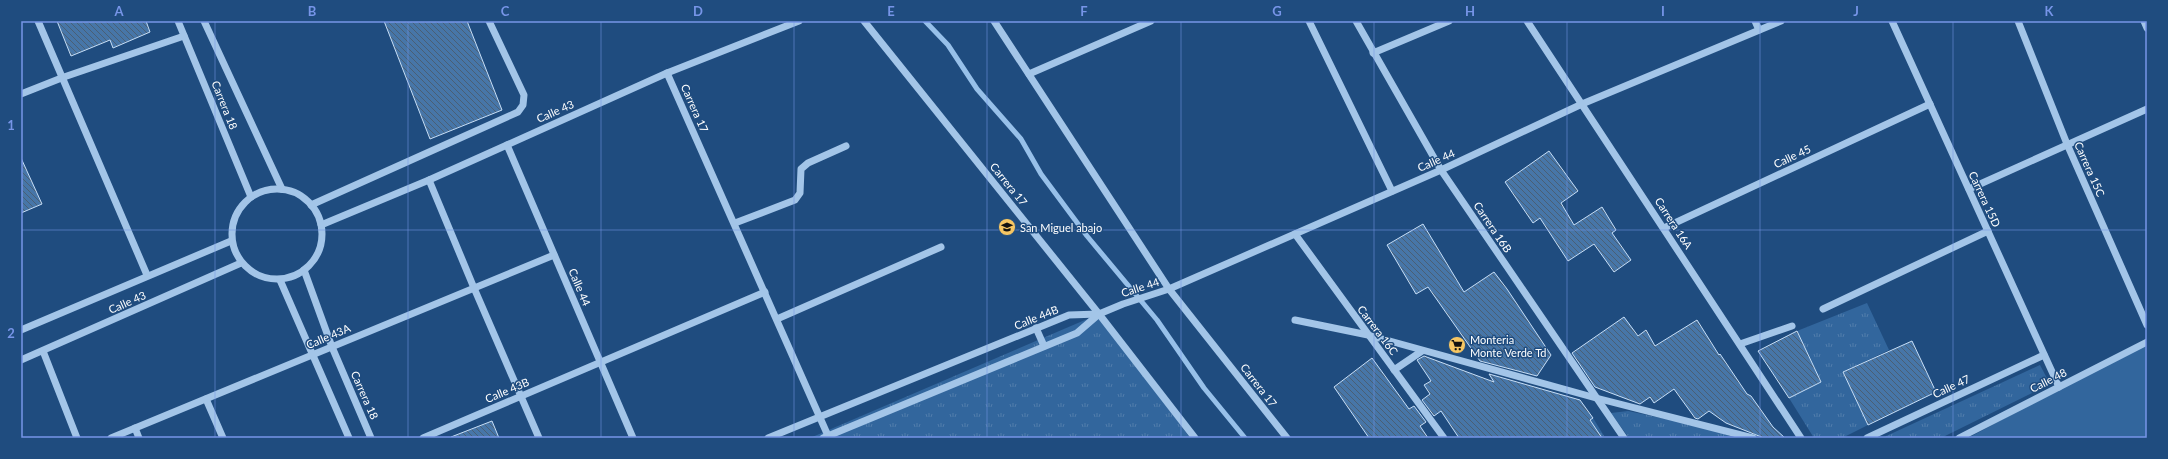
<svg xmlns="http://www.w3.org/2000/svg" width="2168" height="459" font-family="Lato,sans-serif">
  <defs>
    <pattern id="grass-tufts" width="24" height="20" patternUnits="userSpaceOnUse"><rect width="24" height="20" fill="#32669d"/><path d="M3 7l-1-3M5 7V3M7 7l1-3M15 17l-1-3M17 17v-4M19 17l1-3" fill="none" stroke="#517dac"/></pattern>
    <pattern id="building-back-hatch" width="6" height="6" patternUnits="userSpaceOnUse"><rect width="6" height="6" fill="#4776a8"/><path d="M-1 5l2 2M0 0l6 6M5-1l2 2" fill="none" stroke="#4a5f75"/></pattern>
  </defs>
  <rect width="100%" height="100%" fill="#1f4c7f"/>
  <g fill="url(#grass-tufts)">
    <polygon points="1867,303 1889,350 1843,372 1868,425 1842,438 1814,438 1789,398 1821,382 1797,331"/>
    <polygon points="1099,314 1190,438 810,438"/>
    <polygon points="2040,365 2050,384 1941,438 1882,438"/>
    <polygon points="1628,411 1708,428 1735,438 1629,438 1611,413"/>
    <polygon points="1593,418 1604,436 1601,438 1562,438"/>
  </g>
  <polygon fill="#32669d" points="2147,342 2147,438 1968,438"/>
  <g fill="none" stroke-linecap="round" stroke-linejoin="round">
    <polyline stroke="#97c0e9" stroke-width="5" points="925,21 948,45 977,89 1021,139 1041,174 1087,236 1157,320 1204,388 1245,438"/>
  </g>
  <g fill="url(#building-back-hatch)" stroke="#c7def6">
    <polygon points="57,21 146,21 150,32 113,48 110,40 71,56"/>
    <polygon points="384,21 467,21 502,110 430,139"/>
    <polygon points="1549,151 1578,191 1561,203 1574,225 1602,207 1616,230 1612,233 1631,260 1614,272 1594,244 1568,261 1540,218 1533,223 1505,182"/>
    <polygon points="21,158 42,204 21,213"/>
    <polygon points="1423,224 1464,292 1494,272 1507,289 1551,355 1537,376 1480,361 1428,287 1416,294 1387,245"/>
    <polygon points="1624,317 1638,336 1646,330 1655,346 1697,320 1719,355 1720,354 1747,394 1751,396 1773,427 1785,438 1764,438 1726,423 1709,411 1698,419 1695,418 1674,389 1654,403 1650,397 1640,404 1595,387 1572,353"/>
    <polygon points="1797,331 1821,382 1789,398 1758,351"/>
    <polygon points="1912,341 1936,392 1868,425 1843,372"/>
    <polygon points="1424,356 1494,382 1489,374 1580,400 1593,418 1590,420 1602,438 1459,438 1441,411 1434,416 1422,400 1430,394 1424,385 1431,381 1417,360"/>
    <polygon points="1372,358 1409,409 1414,406 1426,422 1420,426 1428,438 1369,438 1334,387"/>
    <polygon points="492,421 499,438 451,438 451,437"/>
  </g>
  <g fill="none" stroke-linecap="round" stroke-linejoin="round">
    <g stroke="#a3c5e8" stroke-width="7">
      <polyline points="38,21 147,275"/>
      <polyline points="178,21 251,197"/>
      <polyline points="204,21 282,189"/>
      <polyline points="864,21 1099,314 1195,438"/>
      <polyline points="994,21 1169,289 1287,438"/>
      <polyline points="1309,21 1392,191"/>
      <polyline points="1356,21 1441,170 1624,438"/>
      <polyline points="1527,21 1801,438"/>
      <polyline points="1755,21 1759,30"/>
      <polyline points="1892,21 2059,387"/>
      <polyline points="2018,21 2067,144 2147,325"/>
      <polyline points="2144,21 2147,28"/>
      <polyline points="1373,53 1449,21"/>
      <polyline points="667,73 829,438"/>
      <polyline points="1029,74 1151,21"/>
      <polyline points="21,94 64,77 184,36"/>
      <polyline points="507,145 633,438"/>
      <polyline points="429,180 474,288 539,438"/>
      <circle cx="277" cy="234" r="45"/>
      <polyline points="1969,189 2147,109"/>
      <polyline points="311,205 518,112 523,105 524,95 489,21"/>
      <polyline points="735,223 795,200 800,193 801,169 808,163 846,146"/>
      <polyline points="321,225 429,180 667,73 799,21"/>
      <polyline points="1664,228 1930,104"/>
      <polyline points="1295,234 1444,438"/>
      <polyline points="304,270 332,347 371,438"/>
      <polyline points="280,280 349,438"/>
      <polyline points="1823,309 1988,231"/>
      <polyline points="777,319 941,247"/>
      <polyline points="1295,320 1368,335 1596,398 1753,438"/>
      <polyline points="1036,328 1044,346"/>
      <polyline points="21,330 231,241"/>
      <polyline points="1740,344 1792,326"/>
      <polyline points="43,351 77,438"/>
      <polyline points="21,360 241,263"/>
      <polyline points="1394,370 1422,351"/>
      <polyline points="206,399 223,438"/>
      <polyline points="135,428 139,438"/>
      <polyline points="111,438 554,255"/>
      <polyline points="423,438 765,292"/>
      <polyline points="768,438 1069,315 1099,314"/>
      <polyline points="823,438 1077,333 1099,314 1123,304 1169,289 1441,170 1582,104 1781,21"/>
      <polyline points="1867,438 2044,355"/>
      <polyline points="1959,438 2147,342"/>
    </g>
  </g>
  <path fill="none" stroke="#7795e8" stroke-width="1" stroke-opacity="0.55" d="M215,21V438M408,21V438M601,21V438M794,21V438M987,21V438M1181,21V438M1374,21V438M1567,21V438M1760,21V438M1953,21V438M21,230H2147"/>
  <defs>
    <g id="school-disc" transform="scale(0.9)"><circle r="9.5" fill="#f6c663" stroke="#1f4c7f"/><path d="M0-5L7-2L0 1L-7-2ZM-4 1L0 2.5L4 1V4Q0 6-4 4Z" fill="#111"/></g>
    <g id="supermarket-disc" transform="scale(0.9)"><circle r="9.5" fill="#f6c663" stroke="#1f4c7f"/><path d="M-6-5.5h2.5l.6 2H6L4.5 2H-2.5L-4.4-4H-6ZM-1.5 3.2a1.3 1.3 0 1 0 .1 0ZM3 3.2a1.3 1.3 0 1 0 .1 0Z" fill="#111"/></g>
  </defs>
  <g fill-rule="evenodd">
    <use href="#school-disc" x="1007" y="227"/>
    <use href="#supermarket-disc" x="1457" y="345"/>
  </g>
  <g text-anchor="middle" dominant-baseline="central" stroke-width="3" stroke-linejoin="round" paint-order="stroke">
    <g font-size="11" fill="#fff" stroke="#1f4c7f">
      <text transform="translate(225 105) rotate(68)">Carrera 18</text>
      <text transform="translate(695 108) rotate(66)">Carrera 17</text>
      <text transform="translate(555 111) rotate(-24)">Calle 43</text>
      <text transform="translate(1792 156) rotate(-25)">Calle 45</text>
      <text transform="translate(1436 160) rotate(-24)">Calle 44</text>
      <text transform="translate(2090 169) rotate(66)">Carrera 15C</text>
      <text transform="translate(1009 184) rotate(51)">Carrera 17</text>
      <text transform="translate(1985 199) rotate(65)">Carrera 15D</text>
      <text transform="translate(1674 223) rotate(57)">Carrera 16A</text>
      <text transform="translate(1493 227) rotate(56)">Carrera 16B</text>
      <text transform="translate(580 287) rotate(67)">Calle 44</text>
      <text transform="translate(1140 287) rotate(-18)">Calle 44</text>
      <text transform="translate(127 302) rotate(-24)">Calle 43</text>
      <text transform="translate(1036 317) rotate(-22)">Calle 44B</text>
      <text transform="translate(1378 330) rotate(53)">Carrera 16C</text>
      <text transform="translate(328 336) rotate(-23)">Calle 43A</text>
      <text transform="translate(2048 380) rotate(-27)">Calle 48</text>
      <text transform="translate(1259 385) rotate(52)">Carrera 17</text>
      <text transform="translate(1951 386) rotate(-25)">Calle 47</text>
      <text transform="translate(507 390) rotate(-23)">Calle 43B</text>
      <text transform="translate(365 395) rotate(66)">Carrera 18</text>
    </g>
    <g font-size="11" fill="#fff" stroke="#1f4c7f" text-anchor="start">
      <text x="1020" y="227">San Miguel abajo</text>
      <text x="1470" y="339">Monteria<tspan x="1470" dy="13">Monte Verde Td</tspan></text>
    </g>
  </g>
  <rect width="2168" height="459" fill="none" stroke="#1f4c7f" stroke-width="44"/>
  <rect x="22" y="22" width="2124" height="415" fill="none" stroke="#7795e8" stroke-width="1.5"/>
  <g font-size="13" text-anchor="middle" font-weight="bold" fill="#7795e8">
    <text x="119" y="16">A</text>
    <text x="312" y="16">B</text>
    <text x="505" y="16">C</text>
    <text x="698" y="16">D</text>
    <text x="891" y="16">E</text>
    <text x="1084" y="16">F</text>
    <text x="1277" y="16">G</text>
    <text x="1470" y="16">H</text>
    <text x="1663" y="16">I</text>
    <text x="1856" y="16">J</text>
    <text x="2049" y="16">K</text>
    <text x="11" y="130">1</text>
    <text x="11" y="338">2</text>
  </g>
</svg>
